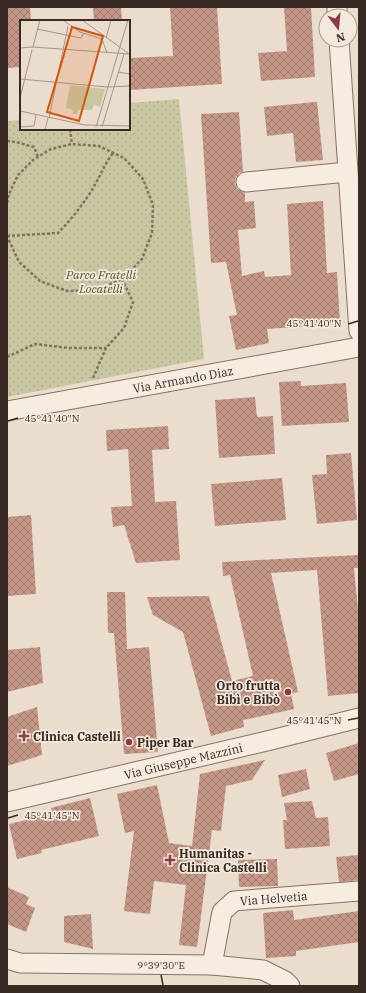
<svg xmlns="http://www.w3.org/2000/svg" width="366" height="993" font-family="'IBM Plex Serif',serif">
  <defs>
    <pattern id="grass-dots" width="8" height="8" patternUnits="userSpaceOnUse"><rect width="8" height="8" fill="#c9c7a1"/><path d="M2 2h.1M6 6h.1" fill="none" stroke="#adab8a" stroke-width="1.8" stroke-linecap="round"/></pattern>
    <pattern id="building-cross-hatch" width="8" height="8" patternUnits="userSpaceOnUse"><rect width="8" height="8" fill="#c59787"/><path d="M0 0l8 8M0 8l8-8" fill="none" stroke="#a17b6e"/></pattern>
  </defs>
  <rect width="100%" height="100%" fill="#ebddcd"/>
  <polygon fill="url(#grass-dots)" points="179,99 204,359 7,397 7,121 21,120 21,129 129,129 129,103"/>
  <g fill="url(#building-cross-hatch)">
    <polygon points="7,7 30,7 31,21 21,21 21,67 7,68"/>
    <polygon points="93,7 121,7 122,21 94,21"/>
    <polygon points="170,7 217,7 222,84 129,90 129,58 173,56"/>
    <polygon points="284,7 311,7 315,77 261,81 258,53 287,51"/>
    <polygon points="315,102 317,102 323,160 296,162 293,133 267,136 264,107"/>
    <polygon points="239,112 243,172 239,173 236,177 235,183 237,189 245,193 245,202 254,201 256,228 238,230 242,276 264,271 265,277 291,275 287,204 323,201 327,273 337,272 340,324 267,329 269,343 236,350 229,316 237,315 226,262 211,263 201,114"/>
    <polygon points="301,381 301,386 346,383 349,422 282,426 279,382"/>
    <polygon points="255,397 257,417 273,416 275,454 219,458 215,400"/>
    <polygon points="168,426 169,449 152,450 155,502 176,501 180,560 136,563 124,525 113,527 111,507 132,506 128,449 107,451 106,430"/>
    <polygon points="351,453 357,520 317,524 312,475 327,474 326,455"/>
    <polygon points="282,478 286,520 215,526 211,484"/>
    <polygon points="31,515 36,594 7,596 7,517"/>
    <polygon points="359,555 359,568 354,568 359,621 359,693 328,696 317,570 271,573 298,692 291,694 294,709 243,720 244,727 211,736 183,632 153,615 147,597 209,596 232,681 253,676 230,575 223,576 222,562"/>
    <polygon points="107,592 125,592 127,649 149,647 158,752 124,754 114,633 108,633"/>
    <polygon points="40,647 43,683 7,692 7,650"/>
    <polygon points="37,707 42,755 7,766 7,717"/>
    <polygon points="359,743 359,774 334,781 326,753"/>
    <polygon points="265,760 252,780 226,786 221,831 212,830 197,947 179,945 186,885 154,881 150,914 124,911 134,831 125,833 117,794 157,785 169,843 192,846 200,774"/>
    <polygon points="306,769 310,789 282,797 278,775"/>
    <polygon points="90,798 99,836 41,850 42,853 17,859 9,824 52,814 51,808"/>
    <polygon points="312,801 316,818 328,817 330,846 285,849 283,820 287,820 284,803"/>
    <polygon points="359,855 359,880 339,882 336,857"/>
    <polygon points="277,859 278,886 239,887 238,860"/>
    <polygon points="7,887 29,897 26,904 35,908 26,932 7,924"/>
    <polygon points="293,910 294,920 359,911 359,942 296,951 296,956 266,958 263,913"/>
    <polygon points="91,914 93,949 64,942 64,916"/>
  </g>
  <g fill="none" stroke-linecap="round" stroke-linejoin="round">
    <g stroke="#877062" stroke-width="21">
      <g id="minor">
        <polyline points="337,7 337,16"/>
        <polyline points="339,40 359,331"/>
        <polyline points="246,182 347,172"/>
        <path id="s1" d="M7,411L359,347"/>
        <path id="s2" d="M7,802L271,740L359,718"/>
        <polyline points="7,959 20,963 212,965 263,970 285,981 290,986"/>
        <path id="s3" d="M212,965L222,912L234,901L359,891"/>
      </g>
    </g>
    <g stroke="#877062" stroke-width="2.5" stroke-dasharray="3 2" stroke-linecap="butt">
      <polyline points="70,129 72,144"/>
      <polyline points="7,141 16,142 34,147 38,157"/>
      <polyline points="7,203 9,194 18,175 33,160 51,149 72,144 99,146 124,158 143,179 153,205 152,233 142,259 122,279 96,290 67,291 40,281 19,262 7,236"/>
      <path d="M7,236L58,233C71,219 85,203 94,186C101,175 105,163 113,153"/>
      <polyline points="7,357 35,344 69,348 106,348"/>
      <polyline points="93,378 106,348 124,328 133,302 122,279"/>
    </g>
    <use href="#minor" stroke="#f6ece0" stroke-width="19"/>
  </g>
  <path fill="none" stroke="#392b24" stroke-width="1.5" d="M348,324L358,321M8,421L18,418M348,720L358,718M8,818L18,815M161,975L163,985"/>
  <g fill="#903847" stroke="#f3e9dc" stroke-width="1.5">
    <circle cx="288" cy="692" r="4"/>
    <path d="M22 730h4v4h4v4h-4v4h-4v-4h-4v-4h4z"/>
    <circle cx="129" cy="742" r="4"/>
    <path d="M168 854h4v4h4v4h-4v4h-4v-4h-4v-4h4z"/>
  </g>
  <g text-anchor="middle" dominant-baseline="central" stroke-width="3.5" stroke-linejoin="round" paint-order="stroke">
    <g font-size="12" font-style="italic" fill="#50542c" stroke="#f3e9dc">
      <text x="101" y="274">Parco Fratelli<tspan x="101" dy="14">Locatelli</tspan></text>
    </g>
    <g font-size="12" fill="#392b24" stroke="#f3e9dc">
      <text stroke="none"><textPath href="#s1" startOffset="179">Via Armando Diaz</textPath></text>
      <text stroke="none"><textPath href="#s2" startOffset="181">Via Giuseppe Mazzini</textPath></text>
      <text stroke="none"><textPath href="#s3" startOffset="110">Via Helvetia</textPath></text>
    </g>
    <g font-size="12" font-weight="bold" fill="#392b24" stroke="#f3e9dc" text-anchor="start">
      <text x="280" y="685" text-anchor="end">Orto frutta<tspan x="280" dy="14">Bibì e Bibò</tspan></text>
      <text x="33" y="736">Clinica Castelli</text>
      <text x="137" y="742">Piper Bar</text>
      <text x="179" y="853">Humanitas -<tspan x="179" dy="14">Clinica Castelli</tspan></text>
    </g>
  </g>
  <g transform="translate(20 20)">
    <rect width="110" height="110" fill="#ebddcd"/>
    <path d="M50,65L85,69L80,87L74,85L72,90H58L57,94H53V90L46,88Z" fill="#c9c7a1"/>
    <path fill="none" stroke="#a49689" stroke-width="1" d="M43,0L60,12L82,19L87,33M62,0L108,33M17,9L61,18L64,13M86,18L91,0M13,27L110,34M13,27L20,0M0,28L13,27M98,52L110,54M0,59L87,67L110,66M0,78L12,30M0,91L65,105L110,106M29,98L48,6M0,107L14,106L16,95M76,107L108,0M82,107L104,34M25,110L28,98"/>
    <path fill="#d6540e" fill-opacity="0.15" stroke="#d6540e" stroke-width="2" d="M52,7L83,16L59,101L27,92Z"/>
    <rect width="110" height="110" fill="none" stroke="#392b24" stroke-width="2"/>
  </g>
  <g font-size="10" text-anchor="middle" fill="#392b24" stroke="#f3e9dc" stroke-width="3.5" stroke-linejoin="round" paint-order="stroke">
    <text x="314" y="327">45°41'40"N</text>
    <text x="52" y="422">45°41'40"N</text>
    <text x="314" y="724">45°41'45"N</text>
    <text x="52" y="819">45°41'45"N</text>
    <text x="161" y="969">9°39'30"E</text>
  </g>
  <rect width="366" height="993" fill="none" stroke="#392b24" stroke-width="16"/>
  <g transform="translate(338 28) rotate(164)"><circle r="19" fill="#f3e9dc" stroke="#a99d92"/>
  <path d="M0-3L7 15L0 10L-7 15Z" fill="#903847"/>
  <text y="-6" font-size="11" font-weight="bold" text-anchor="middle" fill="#392b24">N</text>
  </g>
</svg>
